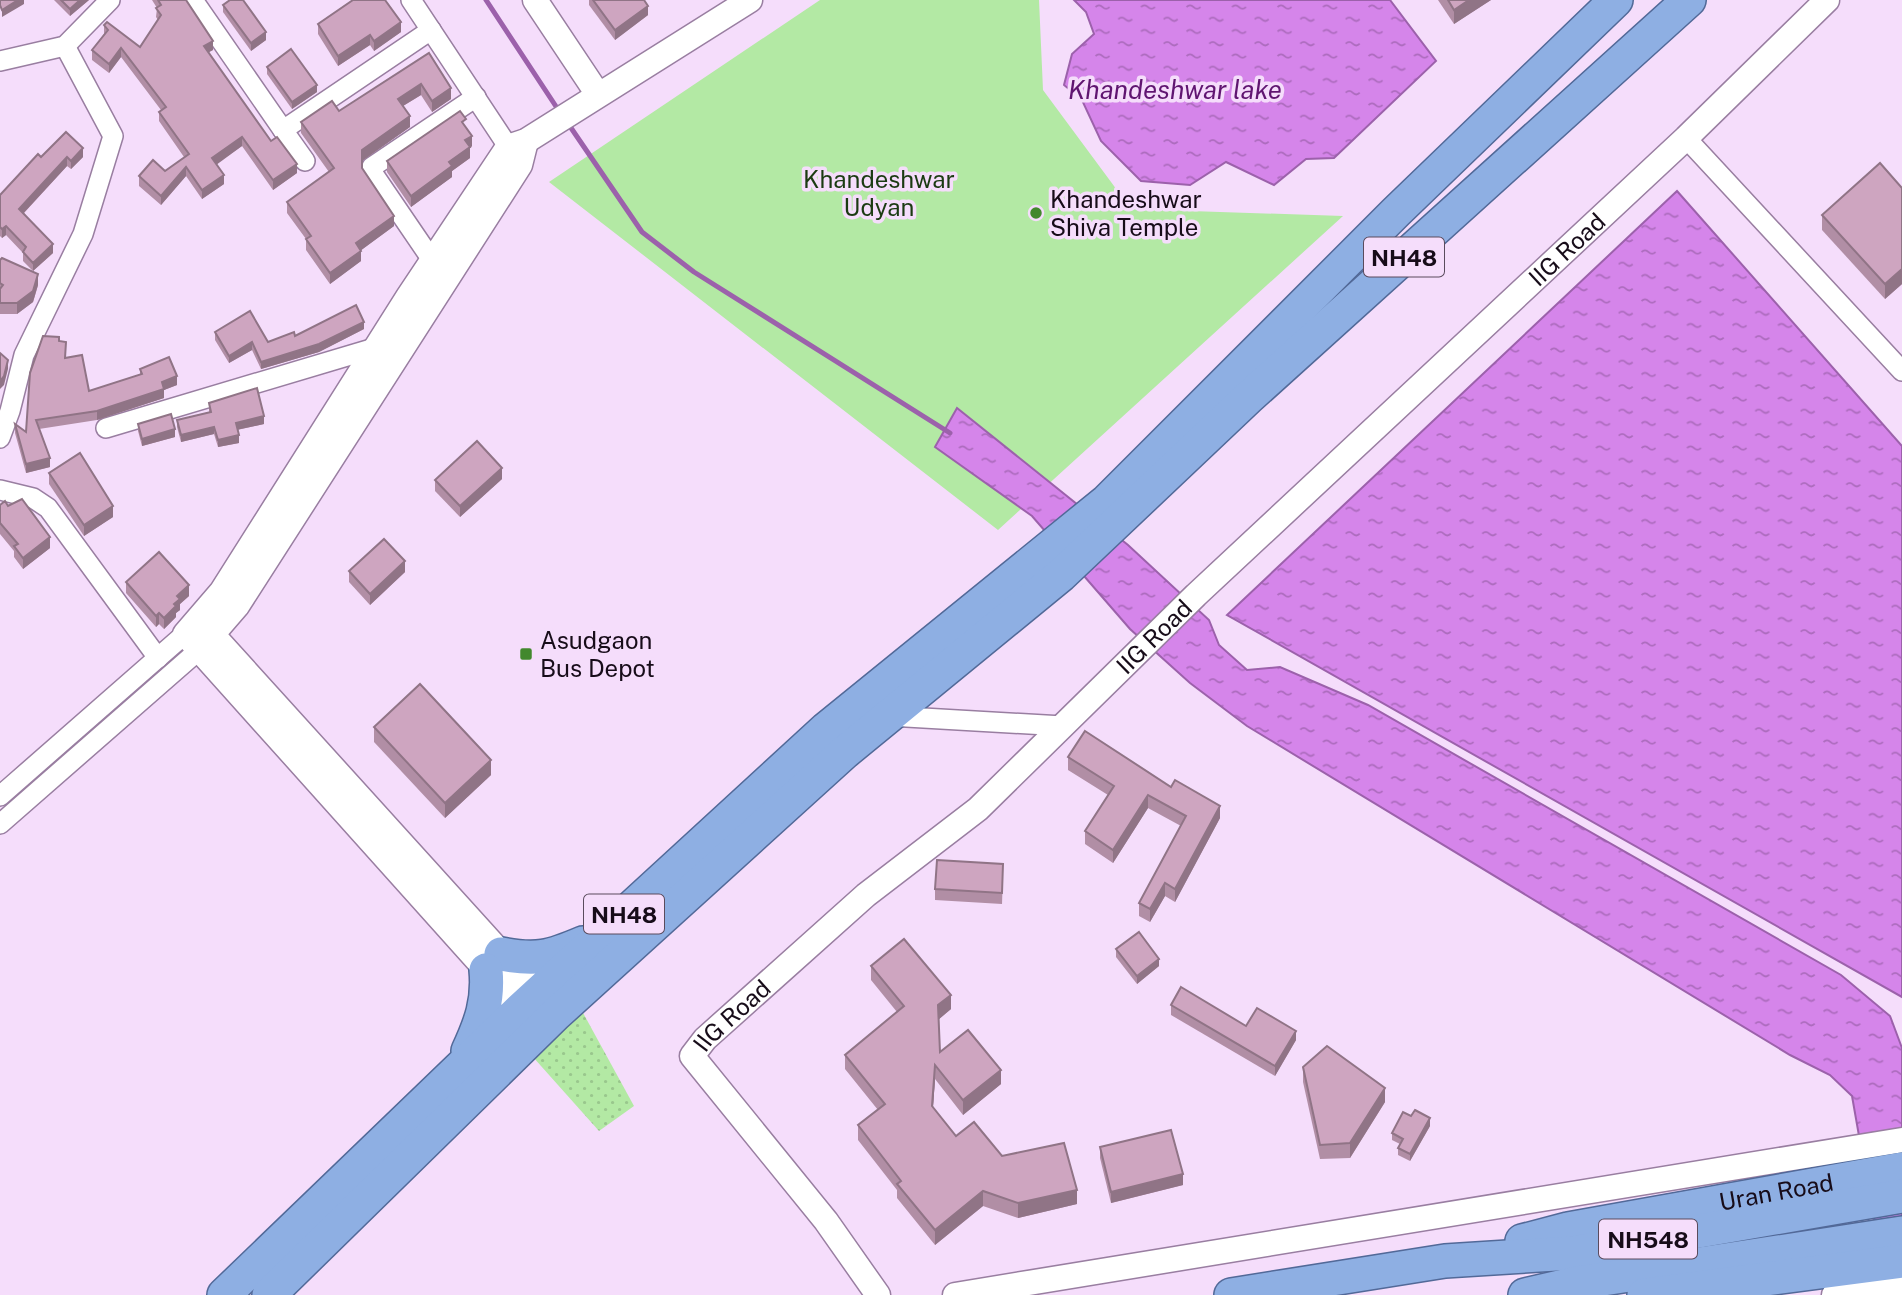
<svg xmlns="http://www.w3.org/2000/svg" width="1902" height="1295" font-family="'Public Sans',sans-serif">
  <defs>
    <pattern id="grass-dots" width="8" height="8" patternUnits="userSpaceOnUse" patternTransform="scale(1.75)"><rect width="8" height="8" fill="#b3e9a4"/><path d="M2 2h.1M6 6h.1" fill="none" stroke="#99c78d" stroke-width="1.8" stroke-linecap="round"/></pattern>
    <pattern id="water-ripples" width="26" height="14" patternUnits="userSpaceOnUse" patternTransform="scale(1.75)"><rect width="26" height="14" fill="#d585ea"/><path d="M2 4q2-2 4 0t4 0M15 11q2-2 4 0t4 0" fill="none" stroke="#ac6bbd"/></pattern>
  </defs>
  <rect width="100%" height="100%" fill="#f5ddfb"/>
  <polygon fill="url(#grass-dots)" points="582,1011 634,1106 599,1131 533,1057"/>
  <polygon fill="#b3e9a4" points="820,0 1039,0 1043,90 1131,209 1343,216 998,530 549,182"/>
  <g fill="url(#water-ripples)" stroke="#9c61ab" stroke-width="2">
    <polygon points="1074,0 1390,0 1436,61 1334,158 1306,159 1274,185 1226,162 1190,185 1141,181 1101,141 1082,100 1064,85 1072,54 1094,34 1086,12"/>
    <polygon points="1677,191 1902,446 1902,997 1227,615"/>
    <polygon points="957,408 1128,545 1209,620 1219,645 1247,670 1280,667 1368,705 1841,975 1890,1016 1902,1048 1902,1295 1887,1295 1852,1096 1830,1075 1790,1055 1247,726 1190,683 1130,629 1032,516 935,447"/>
  </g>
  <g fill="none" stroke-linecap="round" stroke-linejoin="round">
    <g stroke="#9c61ab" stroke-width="5">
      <polyline points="486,0 559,111"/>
      <polyline points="567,122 642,232 694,272 950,433"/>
    </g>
    <g stroke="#997ea1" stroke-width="22">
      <g id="minor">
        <polyline points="193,0 283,130 431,30"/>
        <polyline points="411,0 515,157"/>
        <polyline points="0,61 65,46 110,0"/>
        <polyline points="283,130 305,161"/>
        <polyline points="1686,138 1902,371"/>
        <polyline points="432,260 372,172 372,167 476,97"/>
        <polyline points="106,428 381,346"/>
        <polyline points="0,438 10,411 24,355 83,234 113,136 65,46"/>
        <polyline points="0,490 33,498 48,508 158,658"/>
        <polyline points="889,716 1063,726"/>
        <polyline points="0,796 185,634"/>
        <polyline points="0,824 199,650"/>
      </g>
    </g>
    <g stroke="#997ea1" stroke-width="27">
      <g id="tertiary">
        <polyline points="535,0 597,93"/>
        <polyline points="201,622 548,1005"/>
        <polyline points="199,650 237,606 520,165 526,141"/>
        <polyline points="532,1021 185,634 222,591 408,297 508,147 526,141 750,0"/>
        <path id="s1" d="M878,1295L826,1221L692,1056L705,1039L866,895L978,809L1196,595L1686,138L1827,0"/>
        <polyline points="955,1295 1902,1140"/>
        <polyline points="1834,1295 1902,1285"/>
      </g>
    </g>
    <g stroke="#526998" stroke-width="36">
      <g id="trunk">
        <path d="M501,954C537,961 550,957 583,943"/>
        <path d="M468,1051C481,1023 489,1001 486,970"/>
        <path id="s2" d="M1522,1241L1568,1229L1902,1169"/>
        <polyline points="224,1295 521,1009 826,729 1107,501 1396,212 1616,0"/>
        <polyline points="269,1295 556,1014 845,752 1061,575 1248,398 1689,0"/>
        <polyline points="1231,1295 1445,1261 1572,1253 1902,1196"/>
        <polyline points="1525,1295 1577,1283 1902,1233"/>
        <polyline points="1644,1295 1902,1261"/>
      </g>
    </g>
    <use href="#minor" stroke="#fff" stroke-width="19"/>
    <use href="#tertiary" stroke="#fff" stroke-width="24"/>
    <use href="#trunk" stroke="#8eafe3" stroke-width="33"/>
  </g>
  <g fill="#b18ea5">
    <polygon points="54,0 89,0 70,16"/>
    <polygon points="152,0 186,0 213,50 208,52 271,141 297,173 273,190 242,146 216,164 224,184 202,199 186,176 161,205 139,186 139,176 165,171 184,157 159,121 159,112 161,110 121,57 109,73 92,60 92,50 104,34 104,25 140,47 158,20 156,17 157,8"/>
    <polygon points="589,0 644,0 648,15 615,40 589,5"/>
    <polygon points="1438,0 1491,0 1454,24"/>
    <polygon points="223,5 266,40 251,51 223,12"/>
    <polygon points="318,24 401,32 374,51 370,45 338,66 318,34"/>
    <polygon points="429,53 451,99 432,112 421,95 403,106 410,127 362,161 362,168 394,226 361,250 361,261 330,284 306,250 306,239 287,213 287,202 329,172 301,133 301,122 339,111"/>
    <polygon points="267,67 317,92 292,109 267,74"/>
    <polygon points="466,128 472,146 470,148 470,158 452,171 452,177 411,207 387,172 387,161"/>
    <polygon points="41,157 83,157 71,169 67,166 24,213 53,253 33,271 23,261 23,253 6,235 2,238 0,236 0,195"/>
    <polygon points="1902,188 1902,284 1885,299 1822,230 1822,215"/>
    <polygon points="0,260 38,285 33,302 17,314 0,314"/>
    <polygon points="364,329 319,352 261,369 252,350 229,363 215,340 215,332 268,342 295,336"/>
    <polygon points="59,341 65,358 89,391 140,375 140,369 177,385 164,390 164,398 97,420 39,429 50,467 26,473 15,433 15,424 26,432"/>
    <polygon points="209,403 264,424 237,430 239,443 218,447 214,434 181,442 177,427 177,420 209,412"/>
    <polygon points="138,424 175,437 142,446 138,431"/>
    <polygon points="49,473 113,517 84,536 49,484"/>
    <polygon points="502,479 460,517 435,491 435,480"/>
    <polygon points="0,505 8,506 50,548 23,569 14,557 14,551 0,534"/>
    <polygon points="349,571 405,572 370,605 349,582"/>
    <polygon points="126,582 189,596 180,604 180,610 176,613 176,617 164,629 159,624 156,627 126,593"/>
    <polygon points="374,727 491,775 445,818 374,742"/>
    <polygon points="1068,757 1220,818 1175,902 1165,896 1150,922 1139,916 1139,903 1181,826 1148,808 1113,863 1085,844 1085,831 1108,795 1068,770"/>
    <polygon points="1003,875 1002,904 935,900 935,889"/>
    <polygon points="1116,949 1159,966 1137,984 1116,957"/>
    <polygon points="871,966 951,1009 939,1019 940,1052 1001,1084 963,1115 935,1079 933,1108 956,1136 1002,1156 1077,1204 1018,1218 983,1206 935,1245 897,1198 897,1190 858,1140 858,1125 878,1110 845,1069 845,1055 897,1012 871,980"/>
    <polygon points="1171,1005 1296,1040 1275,1076 1171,1015"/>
    <polygon points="1303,1067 1385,1102 1350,1158 1320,1159 1303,1082"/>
    <polygon points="1430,1126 1410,1161 1398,1155 1398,1148 1400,1144 1392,1140 1392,1133"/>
    <polygon points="1100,1147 1183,1185 1111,1203 1100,1158"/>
  </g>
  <g fill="#907486">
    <polygon points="18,0 24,0 24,4 2,17 2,10"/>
    <polygon points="80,0 89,0 70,16 70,9"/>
    <polygon points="1469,0 1491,0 1454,24 1454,10"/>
    <polygon points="648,6 648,15 615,40 615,30"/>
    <polygon points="401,22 401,32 374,51 374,41"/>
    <polygon points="266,32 266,40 251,51 251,43"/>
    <polygon points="370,35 370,45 338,66 338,56"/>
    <polygon points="213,41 213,50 204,55 204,46"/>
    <polygon points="121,48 121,57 109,73 109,64"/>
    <polygon points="421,84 421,95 398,109 398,99"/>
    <polygon points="317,85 317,92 292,109 292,102"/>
    <polygon points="451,88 451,99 432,112 432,101"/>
    <polygon points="410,116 410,127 362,161 362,150"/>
    <polygon points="472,136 472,146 470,148 470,158 452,171 452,177 411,207 411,196 465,140"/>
    <polygon points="242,137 242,146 212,168 212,158"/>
    <polygon points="83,148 83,157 71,169 71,161"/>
    <polygon points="67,157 67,166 19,218 19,209"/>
    <polygon points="297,164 297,173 273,190 273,180"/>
    <polygon points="186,167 186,176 161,205 161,196"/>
    <polygon points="224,175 224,184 202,199 202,190"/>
    <polygon points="394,216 394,226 356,254 356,243"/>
    <polygon points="6,226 6,235 2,238 2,229"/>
    <polygon points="53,244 53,253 33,271 33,263"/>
    <polygon points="361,251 361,261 330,284 330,273"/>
    <polygon points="1902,269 1902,284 1885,299 1885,284"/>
    <polygon points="38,274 38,285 33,302 17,314 17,303"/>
    <polygon points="364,322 364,329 319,352 261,369 261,362"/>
    <polygon points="252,342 252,350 229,363 229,356"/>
    <polygon points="8,360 8,369 4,385 0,389 0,381"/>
    <polygon points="177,376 177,385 164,390 164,398 97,420 97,411"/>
    <polygon points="264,416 264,424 236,430 236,423"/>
    <polygon points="214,427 214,434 181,442 181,435"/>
    <polygon points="175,429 175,437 142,446 142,439"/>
    <polygon points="239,435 239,443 218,447 218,440"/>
    <polygon points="50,458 50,467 26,473 26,464"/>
    <polygon points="502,468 502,479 460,517 460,506"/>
    <polygon points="113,506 113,517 84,536 84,525"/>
    <polygon points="50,537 50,548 23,569 23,558"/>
    <polygon points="405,561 405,572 370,605 370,594"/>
    <polygon points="189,585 189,596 180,604 180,610 176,613 176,617 164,629 164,618 174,604 177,596"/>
    <polygon points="159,613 159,624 156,627 156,616"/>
    <polygon points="491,760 491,775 445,818 445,803"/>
    <polygon points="1148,795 1148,808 1113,863 1113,850"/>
    <polygon points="1220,806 1220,818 1175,902 1175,889"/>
    <polygon points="1165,883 1165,896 1150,922 1150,909"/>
    <polygon points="1159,959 1159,966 1137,984 1137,976"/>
    <polygon points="951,995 951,1009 938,1020 938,1005"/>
    <polygon points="1296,1031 1296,1040 1275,1076 1275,1066"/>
    <polygon points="935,1065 935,1079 932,1121 932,1106"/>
    <polygon points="1001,1070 1001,1084 963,1115 963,1100"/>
    <polygon points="1385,1088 1385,1102 1350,1158 1350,1143"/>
    <polygon points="1430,1118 1430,1126 1410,1161 1410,1154"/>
    <polygon points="1183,1174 1183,1185 1111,1203 1111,1192"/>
    <polygon points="1077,1190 1077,1204 1018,1218 1018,1203"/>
    <polygon points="983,1191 983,1206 935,1245 935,1230"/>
  </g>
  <g fill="#cea5c0" stroke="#907486" stroke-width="2">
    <polygon points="0,0 18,0 2,10 0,5"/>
    <polygon points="61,0 80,0 70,9"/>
    <polygon points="158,0 186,0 213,41 204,46 271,141 277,137 297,164 273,180 242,137 212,158 224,175 202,190 186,167 161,196 139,176 153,160 165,171 189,154 159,112 166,107 121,48 109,64 92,50 108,30 104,25 107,22 140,47 161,15 156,8 161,5"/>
    <polygon points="230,0 243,0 266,32 251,43 223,5"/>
    <polygon points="353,0 385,0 401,22 374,41 370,35 338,56 318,24"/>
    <polygon points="593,0 644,0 648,6 615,30"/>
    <polygon points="1448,0 1469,0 1454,10"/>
    <polygon points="291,49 317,85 292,102 267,67"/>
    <polygon points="429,53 451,88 432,101 421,84 398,99 410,116 362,150 362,168 394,216 356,243 361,251 330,273 306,239 311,236 287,202 334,168 301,122 332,101 339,111"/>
    <polygon points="460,111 466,119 462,122 472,136 465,140 470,147 449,162 452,166 411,196 387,161"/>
    <polygon points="66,132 83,148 71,161 67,157 19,209 53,244 33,263 23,252 26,247 6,226 2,229 0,227 0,195 38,154 41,157"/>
    <polygon points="1880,163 1902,188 1902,269 1885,284 1822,215"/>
    <polygon points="2,258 38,274 33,291 17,303 0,303 0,289 3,285 0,283 0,260"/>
    <polygon points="356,305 364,322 319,344 261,362 252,342 229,356 215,332 250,311 268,342 294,332 295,336"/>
    <polygon points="43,336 59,337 59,341 66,342 65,358 82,355 89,391 142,374 140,369 169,357 177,376 162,382 164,389 97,411 36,420 50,458 26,464 15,424 26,432 30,373"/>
    <polygon points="0,353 8,360 4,376 0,381"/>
    <polygon points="257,388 264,416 236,423 239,435 218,440 214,427 181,435 177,420 211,412 209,403"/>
    <polygon points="171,414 175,429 142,439 138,424"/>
    <polygon points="477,441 502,468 460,506 435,480"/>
    <polygon points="80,453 113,506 84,525 49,473"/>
    <polygon points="22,499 50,537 23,558 14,546 18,544 0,523 0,505 5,501 8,506"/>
    <polygon points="384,539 405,561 370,594 349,571"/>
    <polygon points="159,552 189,585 177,596 180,599 174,604 176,606 164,618 159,613 156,616 126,582"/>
    <polygon points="420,684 491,760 445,803 374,727"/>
    <polygon points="1085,731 1171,787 1175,780 1220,806 1175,889 1165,883 1150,909 1139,903 1186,816 1148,795 1113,850 1085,831 1114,786 1068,757"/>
    <polygon points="937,860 1003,864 1002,893 935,889"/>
    <polygon points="1139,932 1159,959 1137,976 1116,949"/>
    <polygon points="904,939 951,995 938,1005 940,1052 968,1030 1001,1070 963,1100 935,1065 932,1106 956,1136 974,1122 1002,1156 1064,1143 1077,1190 1018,1203 983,1191 935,1230 897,1184 901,1181 858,1125 885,1104 845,1055 904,1006 871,966"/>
    <polygon points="1181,987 1246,1026 1257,1008 1296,1031 1275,1066 1171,1005"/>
    <polygon points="1327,1046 1385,1088 1350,1143 1320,1145 1303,1067"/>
    <polygon points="1415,1110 1430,1118 1410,1154 1398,1148 1403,1139 1392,1133 1403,1112 1411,1116"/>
    <polygon points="1171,1130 1183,1174 1111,1192 1100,1147"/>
  </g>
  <g fill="#42882d" stroke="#f5ddfb" stroke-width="2.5">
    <circle cx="1036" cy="213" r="7"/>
    <rect x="519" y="647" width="14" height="14" rx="3.5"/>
  </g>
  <g text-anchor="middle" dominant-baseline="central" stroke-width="7" stroke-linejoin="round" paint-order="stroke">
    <g fill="#f5ddfb" stroke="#5a4b5d" stroke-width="2">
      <rect x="1364" y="237.5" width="80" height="39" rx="5"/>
      <rect x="584" y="894.5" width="80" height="39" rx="5"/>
      <rect x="1599" y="1219.5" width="98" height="39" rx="5"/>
    </g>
    <g font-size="23" font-weight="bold" fill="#170c19">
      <text x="1404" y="257">NH48</text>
      <text x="624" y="914">NH48</text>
      <text x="1648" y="1239">NH548</text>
    </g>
    <g font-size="24" fill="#1b3b12" stroke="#f5ddfb">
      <text x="879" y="179">Khandeshwar<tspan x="879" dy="28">Udyan</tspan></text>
    </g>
    <g font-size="24" fill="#170c19" stroke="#f5ddfb" text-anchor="start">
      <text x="1050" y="199">Khandeshwar<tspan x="1050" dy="28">Shiva Temple</tspan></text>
      <text x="540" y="640">Asudgaon<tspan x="540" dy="28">Bus Depot</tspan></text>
    </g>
    <g font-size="24" fill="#170c19" stroke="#f5ddfb">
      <text stroke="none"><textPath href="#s1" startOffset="1494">IIG Road</textPath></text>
      <text stroke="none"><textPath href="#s1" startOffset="928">IIG Road</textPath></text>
      <text stroke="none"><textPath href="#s1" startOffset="360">IIG Road</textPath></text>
      <text stroke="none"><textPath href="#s2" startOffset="259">Uran Road</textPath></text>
    </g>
    <g font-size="26" font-style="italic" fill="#601571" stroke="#f5ddfb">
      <text x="1175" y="89">Khandeshwar lake</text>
    </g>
  </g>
</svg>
